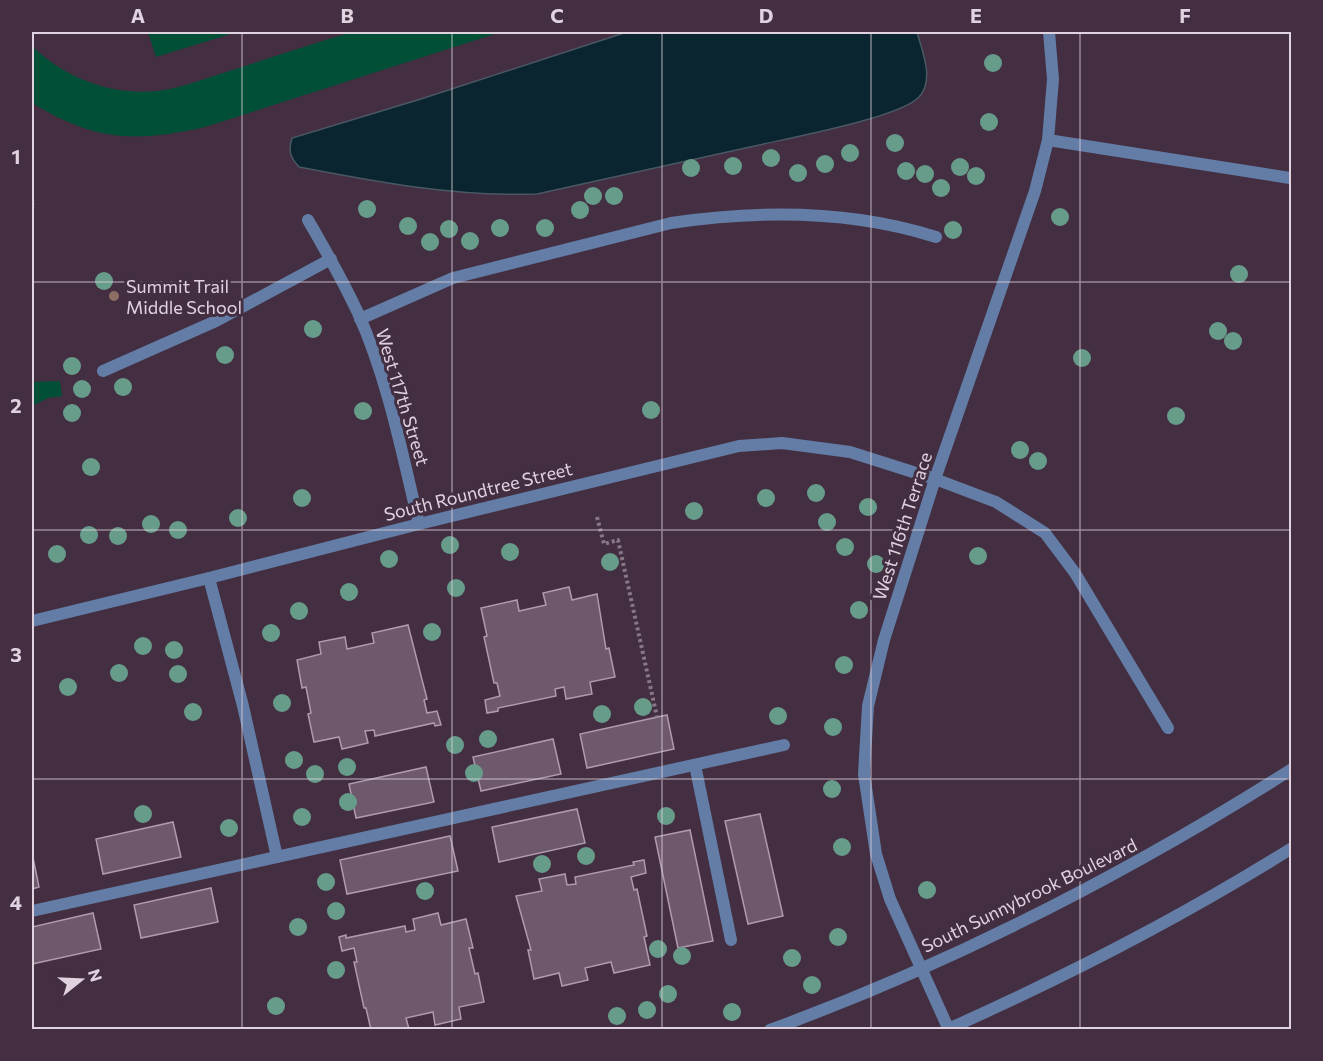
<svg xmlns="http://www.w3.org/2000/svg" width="1323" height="1061" font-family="Commissioner,sans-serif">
  <rect width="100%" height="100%" fill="#432f41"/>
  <g fill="#004f36">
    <polygon points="148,32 237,32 156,57"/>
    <path d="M352,32H501L205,127C134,143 95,141 32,103V46C65,78 111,96 158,91C186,87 215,75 242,67C279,55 315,43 352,32Z"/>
    <polygon points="60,381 62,396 48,398 32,406 32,382"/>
  </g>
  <path fill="#0a2430" stroke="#4a5864" stroke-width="1.5" d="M627,32H917C922,51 935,80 919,97C900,118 784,139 750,147C679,162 608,178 537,194C456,197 377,182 299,167C290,157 288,151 292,138L421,99Z"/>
  <g fill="#6e586c" stroke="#b199ae" stroke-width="1.5">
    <polygon points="569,587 572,600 597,594 606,649 609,648 615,677 590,682 592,694 566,699 564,687 555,689 556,696 498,708 498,711 487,713 485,700 500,696 497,683 494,683 484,637 487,636 481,608 517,600 519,611 546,605 543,593"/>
    <polygon points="408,625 427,699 424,700 427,713 437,711 441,725 435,726 434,723 375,736 374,730 365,731 368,743 342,749 339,737 314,742 308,714 311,713 306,687 302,688 297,660 321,654 319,642 345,637 347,649 374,643 372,633"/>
    <polygon points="667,715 674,749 587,768 580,734"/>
    <polygon points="553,739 561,774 481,791 473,757"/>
    <polygon points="426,767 434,802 356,818 349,784"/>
    <polygon points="577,809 585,843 499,862 492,827"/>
    <polygon points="760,814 783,916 748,924 725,821"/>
    <polygon points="173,822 181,857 103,874 96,839"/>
    <polygon points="690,830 713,941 678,948 655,837"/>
    <polygon points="450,836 458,871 347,894 340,860"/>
    <polygon points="32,853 39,887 32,889"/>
    <polygon points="644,860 646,873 631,877 634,890 637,889 647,936 644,937 650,965 614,973 611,962 585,968 588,980 562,986 559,973 534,979 528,950 531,950 516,896 542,891 539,879 565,874 567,885 576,884 575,877 634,865 633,862"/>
    <polygon points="211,888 218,922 141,938 134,905"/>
    <polygon points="93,913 101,949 32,964 32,927"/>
    <polygon points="438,913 441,925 466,919 473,948 469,948 475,974 478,973 484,1002 459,1007 461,1019 435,1025 433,1012 406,1018 409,1029 371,1030 366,1008 364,1008 354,962 357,962 354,948 342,951 339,937 346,935 346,938 405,926 406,932 415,930 413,919"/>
  </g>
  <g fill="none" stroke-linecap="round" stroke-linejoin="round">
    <g stroke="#887786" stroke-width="4" stroke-dasharray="3 3" stroke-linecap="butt">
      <polyline points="32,202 33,208"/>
      <polyline points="597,517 604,544 618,540 657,717"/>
    </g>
    <g stroke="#637da6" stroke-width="12">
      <polyline points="1048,140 1290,178"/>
      <path d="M360,319L453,278L671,223C759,210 851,210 936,237"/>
      <polyline points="103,371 216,321 331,259"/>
      <polyline points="935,479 996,502 1045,533 1075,573 1168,728"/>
      <polyline points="209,578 243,706 277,857"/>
      <polyline points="695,765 731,940"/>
      <polyline points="32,911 784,745"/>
    </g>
    <g stroke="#637da6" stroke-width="12">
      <path d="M308,220C326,251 343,281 358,313C388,380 402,453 419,524"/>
      <polyline points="32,621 209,578 419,524 739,446 782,443 850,452 935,479"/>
      <path d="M770,1030C953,963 1128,873 1292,769"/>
      <path d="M946,1030C1065,977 1182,917 1292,848"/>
      <polyline points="949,1030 890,899 876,854 864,774 868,706 884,640 935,479 1035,191 1048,140 1053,79 1049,32"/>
    </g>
  </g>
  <g fill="#679c8b">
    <circle cx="993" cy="63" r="9"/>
    <circle cx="989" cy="122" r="9"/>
    <circle cx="895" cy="143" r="9"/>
    <circle cx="850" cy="153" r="9"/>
    <circle cx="771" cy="158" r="9"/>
    <circle cx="825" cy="164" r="9"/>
    <circle cx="733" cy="166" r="9"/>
    <circle cx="960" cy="167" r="9"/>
    <circle cx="691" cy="168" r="9"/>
    <circle cx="906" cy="171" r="9"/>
    <circle cx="798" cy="173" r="9"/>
    <circle cx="925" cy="174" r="9"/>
    <circle cx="976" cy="176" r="9"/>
    <circle cx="941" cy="188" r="9"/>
    <circle cx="593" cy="196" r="9"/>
    <circle cx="614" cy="196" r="9"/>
    <circle cx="367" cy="209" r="9"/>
    <circle cx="580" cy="210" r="9"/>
    <circle cx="1060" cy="217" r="9"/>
    <circle cx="408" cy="226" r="9"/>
    <circle cx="500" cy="228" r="9"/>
    <circle cx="545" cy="228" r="9"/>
    <circle cx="449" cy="229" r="9"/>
    <circle cx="953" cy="230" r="9"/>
    <circle cx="470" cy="241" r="9"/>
    <circle cx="430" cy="242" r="9"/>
    <circle cx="1239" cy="274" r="9"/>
    <circle cx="104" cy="281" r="9"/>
    <circle cx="313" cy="329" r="9"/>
    <circle cx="1218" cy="331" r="9"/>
    <circle cx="1233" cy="341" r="9"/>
    <circle cx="225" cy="355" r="9"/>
    <circle cx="1082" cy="358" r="9"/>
    <circle cx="72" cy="366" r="9"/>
    <circle cx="123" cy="387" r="9"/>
    <circle cx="82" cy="389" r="9"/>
    <circle cx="651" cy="410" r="9"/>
    <circle cx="363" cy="411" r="9"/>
    <circle cx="72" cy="413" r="9"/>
    <circle cx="1176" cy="416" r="9"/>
    <circle cx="1020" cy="450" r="9"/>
    <circle cx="1038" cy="461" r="9"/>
    <circle cx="91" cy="467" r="9"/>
    <circle cx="816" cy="493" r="9"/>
    <circle cx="302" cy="498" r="9"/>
    <circle cx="766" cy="498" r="9"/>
    <circle cx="868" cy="507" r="9"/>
    <circle cx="694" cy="511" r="9"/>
    <circle cx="238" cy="518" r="9"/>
    <circle cx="827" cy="522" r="9"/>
    <circle cx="151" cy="524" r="9"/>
    <circle cx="178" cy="530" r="9"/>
    <circle cx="89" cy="535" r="9"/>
    <circle cx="118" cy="536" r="9"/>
    <circle cx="450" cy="545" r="9"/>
    <circle cx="845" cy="547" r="9"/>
    <circle cx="510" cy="552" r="9"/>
    <circle cx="57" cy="554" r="9"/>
    <circle cx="978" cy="556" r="9"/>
    <circle cx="389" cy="559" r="9"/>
    <circle cx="610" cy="562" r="9"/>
    <circle cx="876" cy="564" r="9"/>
    <circle cx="456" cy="588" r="9"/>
    <circle cx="349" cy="592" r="9"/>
    <circle cx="859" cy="610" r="9"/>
    <circle cx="299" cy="611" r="9"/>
    <circle cx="432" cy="632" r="9"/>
    <circle cx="271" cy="633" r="9"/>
    <circle cx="143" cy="646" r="9"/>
    <circle cx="174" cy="650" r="9"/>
    <circle cx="844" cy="665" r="9"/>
    <circle cx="119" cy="673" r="9"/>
    <circle cx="178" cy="674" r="9"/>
    <circle cx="68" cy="687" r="9"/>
    <circle cx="282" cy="703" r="9"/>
    <circle cx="643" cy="707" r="9"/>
    <circle cx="193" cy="712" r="9"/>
    <circle cx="602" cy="714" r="9"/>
    <circle cx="778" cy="716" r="9"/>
    <circle cx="833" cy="727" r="9"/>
    <circle cx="488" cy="739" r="9"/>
    <circle cx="455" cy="745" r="9"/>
    <circle cx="294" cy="760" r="9"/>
    <circle cx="347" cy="767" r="9"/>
    <circle cx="474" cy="773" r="9"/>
    <circle cx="315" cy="774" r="9"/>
    <circle cx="832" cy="789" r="9"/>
    <circle cx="348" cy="802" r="9"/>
    <circle cx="143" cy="814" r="9"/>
    <circle cx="666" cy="816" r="9"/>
    <circle cx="302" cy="817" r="9"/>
    <circle cx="229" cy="828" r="9"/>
    <circle cx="842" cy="847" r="9"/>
    <circle cx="586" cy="856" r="9"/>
    <circle cx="542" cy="864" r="9"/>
    <circle cx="326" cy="882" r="9"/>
    <circle cx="927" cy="890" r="9"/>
    <circle cx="425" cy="891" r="9"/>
    <circle cx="336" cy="911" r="9"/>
    <circle cx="298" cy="927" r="9"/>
    <circle cx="838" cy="937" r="9"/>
    <circle cx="658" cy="949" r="9"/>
    <circle cx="682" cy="956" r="9"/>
    <circle cx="792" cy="958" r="9"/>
    <circle cx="336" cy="970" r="9"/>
    <circle cx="812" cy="985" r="9"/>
    <circle cx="668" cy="994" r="9"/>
    <circle cx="276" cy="1006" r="9"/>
    <circle cx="647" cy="1010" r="9"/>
    <circle cx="732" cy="1012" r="9"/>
    <circle cx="617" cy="1016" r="9"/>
  </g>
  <path fill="none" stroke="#e0d3df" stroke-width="1.5" stroke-opacity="0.55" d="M242,32V1030M452,32V1030M662,32V1030M871,32V1030M1080,32V1030M32,282H1292M32,530H1292M32,779H1292"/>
  <circle fill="#8d6e63" stroke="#432f41" stroke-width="2" cx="114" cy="296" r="6"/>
  <g text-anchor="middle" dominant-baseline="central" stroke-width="6" stroke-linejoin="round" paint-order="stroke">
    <g font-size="18" fill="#e0d3df" stroke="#432f41" text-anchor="start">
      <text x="126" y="286">Summit Trail<tspan x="126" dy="21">Middle School</tspan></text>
    </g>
    <g font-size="18" fill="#e0d3df" stroke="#432f41">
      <text transform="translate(403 397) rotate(73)">West 117th Street</text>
      <text transform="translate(478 491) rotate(-14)">South Roundtree Street</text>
      <text transform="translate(902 526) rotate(-72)">West 116th Terrace</text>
      <text transform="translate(1029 895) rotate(-26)">South Sunnybrook Boulevard</text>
    </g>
  </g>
  <rect width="1323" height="1061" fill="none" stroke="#432f41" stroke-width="66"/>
  <g transform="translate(81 980) rotate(72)" stroke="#432f41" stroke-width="4.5" paint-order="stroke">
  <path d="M0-4.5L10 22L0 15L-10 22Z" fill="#e0d3df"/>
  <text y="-9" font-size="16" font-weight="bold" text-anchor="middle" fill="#e0d3df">N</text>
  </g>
  <rect x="33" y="33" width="1257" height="995" fill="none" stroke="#e0d3df" stroke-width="2"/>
  <g font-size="20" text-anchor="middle" font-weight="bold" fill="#e0d3df">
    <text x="138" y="23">A</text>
    <text x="347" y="23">B</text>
    <text x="557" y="23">C</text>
    <text x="766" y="23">D</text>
    <text x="976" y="23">E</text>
    <text x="1185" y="23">F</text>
    <text x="16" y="164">1</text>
    <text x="16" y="413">2</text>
    <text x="16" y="662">3</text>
    <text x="16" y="910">4</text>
  </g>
</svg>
